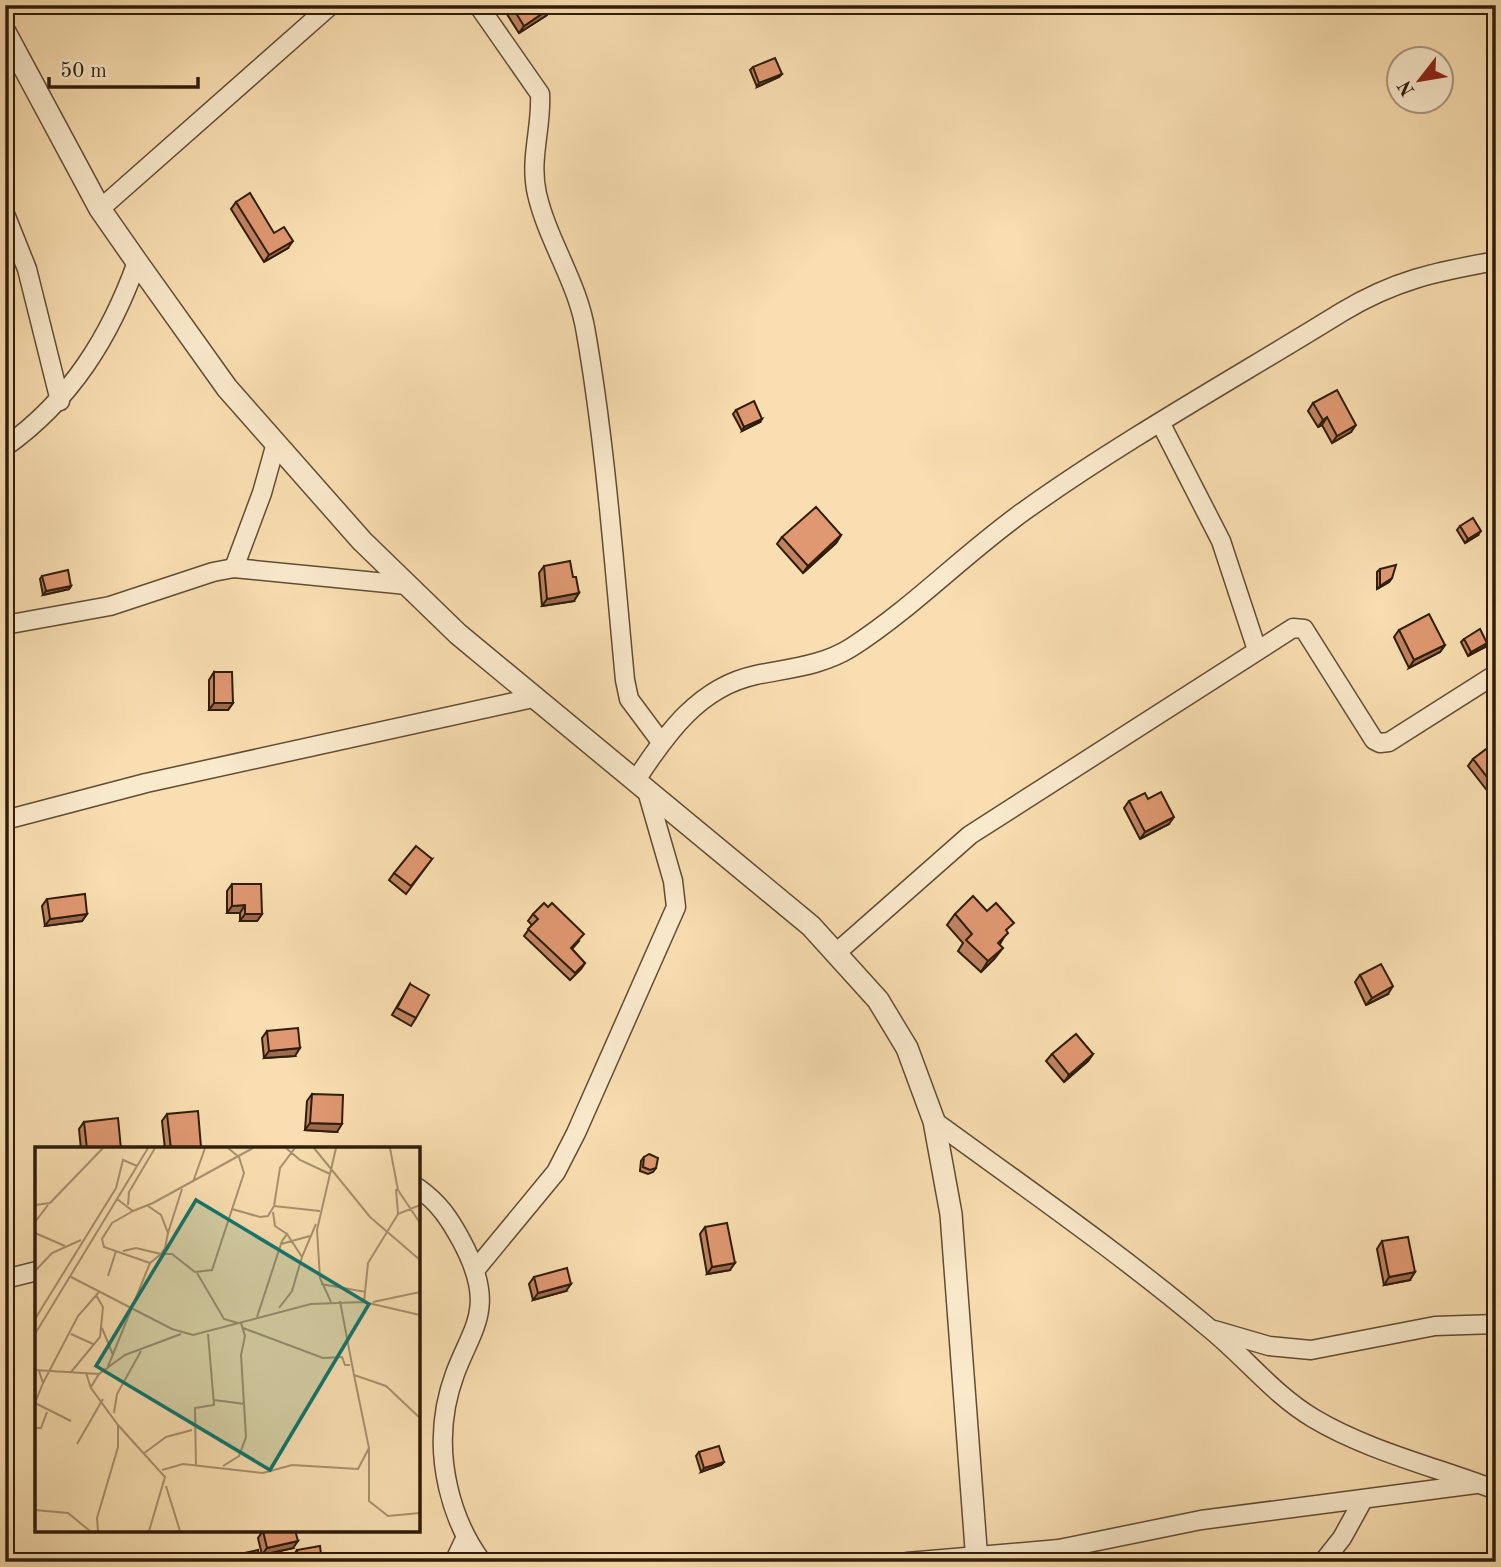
<svg xmlns="http://www.w3.org/2000/svg" width="1501" height="1567" font-family="'Old Standard TT',serif">
  <rect width="100%" height="100%" fill="#f8deb0"/>
  <filter id="stains"><feTurbulence type="fractalNoise" baseFrequency=".00286" numOctaves="4"/><feColorMatrix values="0 0 0 0 .2 0 0 0 0 .09 0 0 0 0 .02 0 0 0 .5 -.17"/></filter>
  <radialGradient id="worn" r=".72"><stop offset=".6" stop-color="#630" stop-opacity="0"/><stop offset="1" stop-color="#630" stop-opacity=".3"/></radialGradient>
  <g fill="none" stroke-linecap="round" stroke-linejoin="round">
    <g stroke="#614d34" stroke-width="21">
      <g id="minor">
        <path d="M478,5L540,94C542,128 529,159 537,194C548,242 578,282 586,333C606,448 614,565 625,680L629,699L661,742"/>
        <polyline points="100,209 331,5"/>
        <polyline points="5,214 27,269 60,401"/>
        <polyline points="1161,424 1221,541 1257,650"/>
        <path d="M5,447C71,400 110,337 137,262"/>
        <polyline points="234,568 262,493 276,443"/>
        <polyline points="5,625 110,606 213,572 234,568 407,585"/>
        <path d="M636,780C666,734 699,687 756,675C790,668 822,666 852,647C914,607 966,552 1027,509C1127,438 1237,377 1342,312C1395,280 1435,272 1496,261"/>
        <polyline points="5,820 146,783 533,698"/>
        <polyline points="836,953 970,835 1293,628 1304,629 1374,740 1380,743 1389,742 1496,674"/>
        <path d="M934,1121C1026,1188 1121,1254 1209,1328C1245,1357 1273,1394 1313,1418C1368,1451 1436,1467 1496,1490"/>
        <path d="M418,1188C439,1203 449,1218 461,1240C505,1321 460,1332 446,1406C436,1459 450,1519 482,1562"/>
        <polyline points="476,1269 556,1172 576,1133 676,907 673,881 647,791"/>
        <polyline points="5,1279 37,1271"/>
        <polyline points="1214,1330 1269,1346 1311,1350 1435,1326 1496,1324"/>
        <polyline points="454,1562 465,1539"/>
        <polyline points="907,1562 1059,1549 1201,1520 1476,1484"/>
        <polyline points="1323,1562 1342,1538 1363,1500"/>
      </g>
    </g>
    <g stroke="#614d34" stroke-width="24">
      <polyline id="tertiary" points="5,32 100,209 137,262 227,388 362,541 458,634 811,926 878,1000 907,1048 934,1121 951,1214 977,1562"/>
    </g>
    <use href="#minor" stroke="#faeacc" stroke-width="18"/>
    <use href="#tertiary" stroke="#faeacc" stroke-width="21"/>
  </g>
  <g fill="#c08361" stroke="#2f1d0a" stroke-width="2">
    <polygon points="501,5 551,5 552,7 547,15 519,33"/>
    <polygon points="753,67 782,74 779,77 757,87 750,70"/>
    <polygon points="236,202 274,233 288,248 264,262 231,209"/>
    <polygon points="1313,403 1351,432 1332,443 1322,425 1318,427 1308,411"/>
    <polygon points="736,410 760,422 742,431 733,414"/>
    <polygon points="1460,526 1478,535 1465,543 1457,530"/>
    <polygon points="841,535 836,543 803,573 777,544 782,537"/>
    <polygon points="544,566 574,601 542,606 539,573"/>
    <polygon points="1380,569 1392,578 1389,582 1377,589 1377,572"/>
    <polygon points="42,576 71,586 69,589 43,595 40,579"/>
    <polygon points="1399,630 1445,645 1440,652 1409,668 1394,637"/>
    <polygon points="1464,639 1487,643 1485,647 1468,656 1461,642"/>
    <polygon points="214,672 233,703 228,710 209,710 209,680"/>
    <polygon points="1496,746 1496,788 1489,793 1468,766 1473,759"/>
    <polygon points="1148,799 1169,824 1140,839 1124,808 1129,801"/>
    <polygon points="432,859 406,894 389,880 394,873"/>
    <polygon points="232,884 262,914 257,921 240,921 240,913 227,913 227,891"/>
    <polygon points="47,899 87,914 82,921 45,926 42,906"/>
    <polygon points="533,914 579,941 572,949 585,963 581,969 570,980 524,936 532,925 528,921"/>
    <polygon points="955,914 1007,932 1000,944 995,958 981,972 958,951 963,943 947,925"/>
    <polygon points="1360,975 1388,994 1366,1005 1355,982"/>
    <polygon points="410,984 416,1018 411,1026 392,1015"/>
    <polygon points="267,1031 295,1056 264,1058 262,1038"/>
    <polygon points="1052,1054 1093,1054 1088,1061 1064,1082 1046,1061"/>
    <polygon points="312,1094 337,1132 305,1130 307,1101"/>
    <polygon points="167,1114 200,1149 165,1149 162,1121"/>
    <polygon points="84,1122 121,1149 81,1149 79,1129"/>
    <polygon points="644,1157 656,1168 653,1172 648,1174 640,1171 641,1161"/>
    <polygon points="705,1227 730,1270 707,1274 700,1234"/>
    <polygon points="1382,1241 1410,1280 1384,1285 1377,1249"/>
    <polygon points="534,1277 566,1291 533,1300 529,1284"/>
    <polygon points="699,1452 724,1462 721,1465 701,1472 696,1456"/>
    <polygon points="263,1531 293,1548 262,1555 258,1538"/>
    <polygon points="297,1550 322,1562 293,1562 292,1557"/>
  </g>
  <g fill="#9c6a4f" stroke="#2f1d0a" stroke-width="2">
    <polygon points="552,7 547,15 519,33 524,26"/>
    <polygon points="782,74 779,77 757,87 759,83"/>
    <polygon points="293,241 288,248 264,262 269,255"/>
    <polygon points="1327,417 1322,425 1318,427 1323,420"/>
    <polygon points="762,419 760,422 742,431 744,427"/>
    <polygon points="1356,425 1351,432 1332,443 1337,436"/>
    <polygon points="1481,531 1478,535 1465,543 1468,539"/>
    <polygon points="841,535 836,543 803,573 808,566"/>
    <polygon points="1392,578 1389,582 1377,589 1380,586"/>
    <polygon points="71,586 69,589 43,595 46,591"/>
    <polygon points="579,593 574,601 542,606 547,599"/>
    <polygon points="1487,643 1485,647 1468,656 1471,652"/>
    <polygon points="1445,645 1440,652 1409,668 1414,660"/>
    <polygon points="214,703 233,703 228,710 209,710"/>
    <polygon points="1174,817 1169,824 1140,839 1145,832"/>
    <polygon points="245,905 240,913 227,913 232,906"/>
    <polygon points="87,914 82,921 45,926 50,919"/>
    <polygon points="245,914 262,914 257,921 240,921"/>
    <polygon points="1003,948 995,958 981,972 988,961"/>
    <polygon points="1393,986 1388,994 1366,1005 1372,998"/>
    <polygon points="300,1048 295,1056 264,1058 269,1051"/>
    <polygon points="1093,1054 1088,1061 1064,1082 1069,1075"/>
    <polygon points="310,1123 342,1124 337,1132 305,1130"/>
    <polygon points="735,1263 730,1270 707,1274 712,1267"/>
    <polygon points="1415,1272 1410,1280 1384,1285 1389,1277"/>
    <polygon points="571,1284 566,1291 533,1300 538,1293"/>
    <polygon points="724,1462 721,1465 701,1472 704,1468"/>
    <polygon points="298,1541 293,1548 262,1555 267,1548"/>
  </g>
  <g fill="#df9871" stroke="#2f1d0a" stroke-width="2">
    <polygon points="511,5 551,5 552,7 524,26"/>
    <polygon points="775,58 782,74 759,83 753,67"/>
    <polygon points="250,193 274,233 284,227 293,241 269,255 236,202"/>
    <polygon points="1337,390 1356,425 1337,436 1327,417 1323,420 1313,403"/>
    <polygon points="754,401 762,419 744,427 736,410"/>
    <polygon points="816,507 841,535 808,566 782,537"/>
    <polygon points="1473,518 1481,531 1468,539 1460,526"/>
    <polygon points="570,561 573,577 576,577 579,593 547,599 544,566"/>
    <polygon points="1396,565 1392,578 1380,586 1380,569"/>
    <polygon points="68,570 71,586 46,591 42,576"/>
    <polygon points="1429,614 1445,645 1414,660 1399,630"/>
    <polygon points="1480,629 1487,643 1471,652 1464,639"/>
    <polygon points="214,672 232,672 233,703 214,703"/>
    <polygon points="1494,743 1496,746 1496,785 1494,786 1473,759"/>
    <polygon points="1161,792 1174,817 1145,832 1129,801 1145,793 1148,799"/>
    <polygon points="416,846 432,859 411,886 394,873"/>
    <polygon points="232,884 261,884 262,914 245,914 245,905 232,906"/>
    <polygon points="85,894 87,914 50,919 47,899"/>
    <polygon points="973,896 987,911 996,903 1014,923 1006,930 1008,933 998,943 1003,948 988,961 966,940 972,934 955,914"/>
    <polygon points="544,903 548,907 552,903 584,934 571,948 585,963 575,973 528,929 538,919 533,914"/>
    <polygon points="1381,964 1393,986 1372,998 1360,975"/>
    <polygon points="410,984 429,995 416,1018 397,1008"/>
    <polygon points="298,1028 300,1048 269,1051 267,1031"/>
    <polygon points="1076,1034 1093,1054 1069,1075 1052,1054"/>
    <polygon points="312,1094 343,1095 342,1124 310,1123"/>
    <polygon points="198,1111 201,1147 171,1149 167,1114"/>
    <polygon points="118,1118 121,1149 87,1149 84,1122"/>
    <polygon points="649,1154 658,1158 656,1168 650,1170 643,1167 644,1157"/>
    <polygon points="727,1223 735,1263 712,1267 705,1227"/>
    <polygon points="1408,1237 1415,1272 1389,1277 1382,1241"/>
    <polygon points="567,1268 571,1284 538,1293 534,1277"/>
    <polygon points="719,1446 724,1462 704,1468 699,1452"/>
    <polygon points="267,1530 295,1530 298,1541 267,1548 263,1531"/>
    <polygon points="320,1546 322,1562 299,1562 297,1550"/>
    <polygon points="258,1550 260,1562 202,1562"/>
  </g>
  <g transform="translate(35 1147)">
    <rect width="385" height="385" fill="#f8deb0"/>
    <path fill="none" stroke="#a8916e" stroke-width="2" d="M251,1L265,13L295,27M279,1L335,70L385,113M355,1L363,43L385,76M158,35L170,1M361,42L363,67M82,52L98,64L118,56L218,1M0,58L15,56L68,1M93,58L94,45L120,1M239,59L245,21L260,1M197,62L225,70L233,69L239,59L285,64M98,64L77,76L67,92L69,100L115,116L126,107H137L160,125L177,123L209,26L204,10L193,1M238,65L240,79L252,87M0,75L13,58M0,86L30,99M133,86L147,42M246,97L275,89M88,104L101,101L126,107L130,101L133,86L126,68L113,59M0,124L17,106L46,93M162,126L189,172L203,176M73,129L81,104M36,130L137,182L158,188L276,157L329,155L385,168M286,137L331,145M305,154L319,228L351,239L385,271M296,155L285,131L282,83L301,1M329,155L333,116L363,67L385,58M338,155L385,145M244,161L257,144L267,110M222,170L247,94L252,87L267,110L281,77M0,172L81,41L88,13L102,19M67,181L78,208M208,181L288,211L307,210L310,218H315M0,187L113,1M36,187L58,197M72,222L115,116M0,223L64,227M36,225L65,190L68,160L61,148M51,226L56,241L83,278L130,330L114,384M319,228L334,301V354L353,369L385,366M8,236L43,169L64,145M56,240L64,227L90,208L146,187M179,253L210,257M0,256L36,274M0,256L8,236L4,224M79,266L82,247L106,204M0,281H6L12,265M42,297L68,252M108,307L131,290L157,283M161,319L160,261L179,258L173,187M188,319L204,309L211,290L206,208L210,189L206,176M127,323L148,317L228,326L257,318L323,322L334,301M131,339L145,384M0,363L33,366L55,384M63,384L62,371L83,300V278"/>
    <path fill="#0f766e" fill-opacity="0.15" stroke="#0f766e" stroke-width="3.5" d="M161,53L334,157L235,323L61,219Z"/>
    <rect width="385" height="385" fill="none" stroke="#2f1d0a" stroke-width="3.5"/>
  </g>
  <rect width="1501" height="1567" fill="none" stroke="#f8deb0" stroke-width="28"/>
  <rect x="7" y="7" width="1487" height="1553" fill="none" stroke="#2f1d0a" stroke-width="3.5"/>
  <rect x="14" y="14" width="1473" height="1539" fill="none" stroke="#2f1d0a" stroke-width="2"/>
  <g transform="translate(1420 80) rotate(239)"><circle r="33" fill="#faeacc" stroke="#a9987e" stroke-width="2"/>
  <path d="M0-5L12 26L0 18L-12 26Z" fill="#8f2418"/>
  <text y="-10" font-size="19" font-weight="bold" text-anchor="middle" fill="#2f1d0a">N</text>
  </g>
  <path d="M49 77v10h149v-10" fill="none" stroke="#2f1d0a" stroke-width="3.5"/>
  <text x="60" y="77" font-size="21" fill="#2f1d0a" stroke="#faeacc" stroke-width="5" paint-order="stroke">50 m</text>
  <rect width="100%" height="100%" filter="url(#stains)"/>
  <rect width="100%" height="100%" fill="url(#worn)"/>
</svg>
